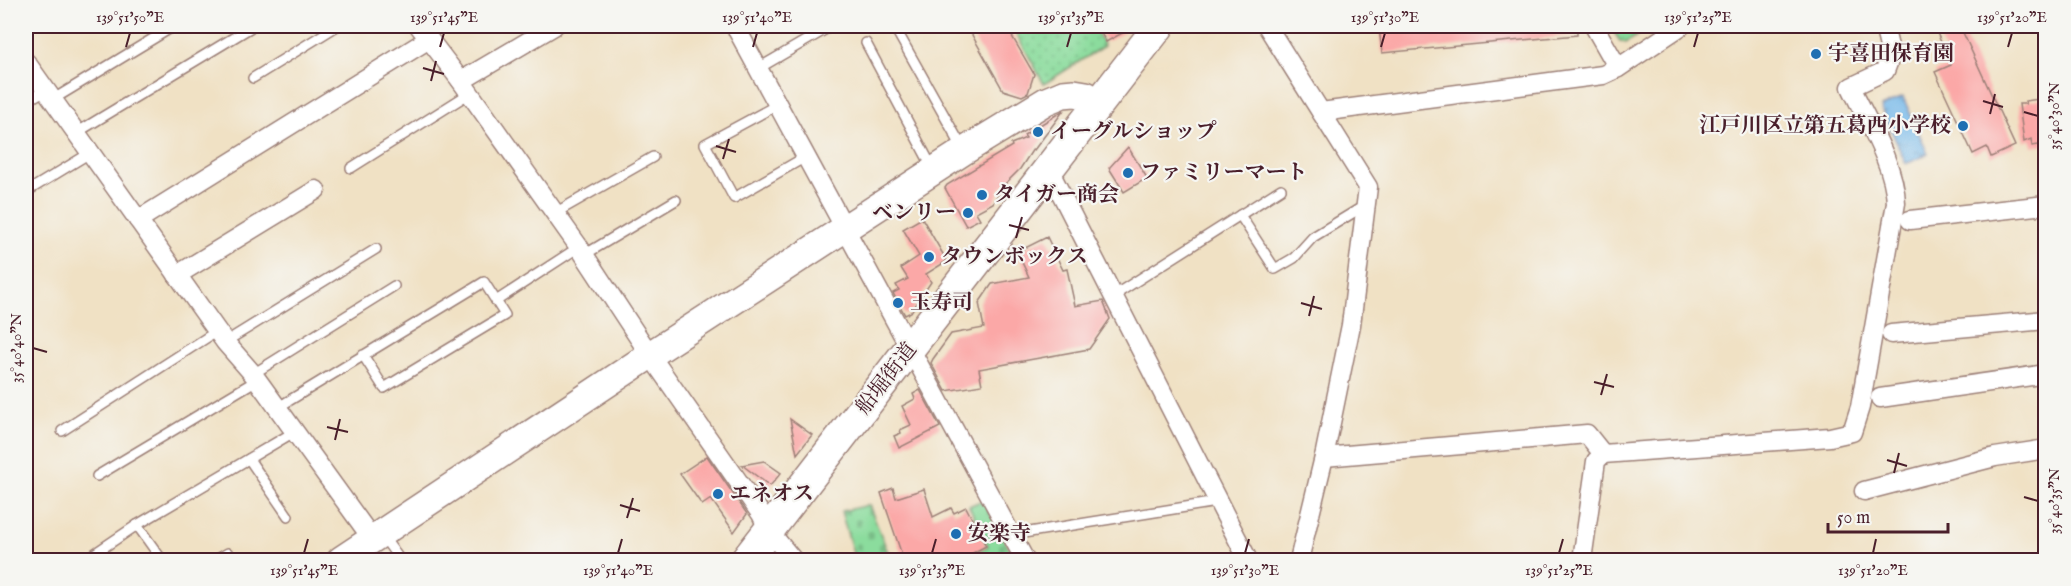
<svg xmlns="http://www.w3.org/2000/svg" width="2071" height="586" font-family="'IM FELL English','Noto Serif JP',serif">
  <defs>
    <pattern id="cemetery-stones" width="16" height="16" patternUnits="userSpaceOnUse" patternTransform="scale(1.5)"><rect width="16" height="16" fill="#8bdc9d"/><path d="M2 7V4a2 2 0 0 1 4 0v3zM10 15v-3a2 2 0 0 1 4 0v3z" fill="#79bc87"/></pattern>
    <pattern id="park-dots" width="8" height="8" patternUnits="userSpaceOnUse" patternTransform="scale(1.5)"><rect width="8" height="8" fill="#8bdc9d"/><path d="M2 2h.1M6 6h.1" fill="none" stroke="#79bc87" stroke-width="1.8" stroke-linecap="round"/></pattern>
    <pattern id="water-ripples" width="26" height="14" patternUnits="userSpaceOnUse" patternTransform="scale(1.5)"><rect width="26" height="14" fill="#73b7e9"/><path d="M2 4q2-2 4 0t4 0M15 11q2-2 4 0t4 0" fill="none" stroke="#6094bd"/></pattern>
  </defs>
  <rect width="100%" height="100%" fill="#f6f6f2"/>
  <filter id="ink" filterUnits="userSpaceOnUse"><feTurbulence type="fractalNoise" baseFrequency=".0167" numOctaves="2"/><feDisplacementMap in="SourceGraphic" scale="12" xChannelSelector="R" yChannelSelector="G"/><feConvolveMatrix kernelMatrix="1 2 1 2 8 2 1 2 1" color-interpolation-filters="sRGB"/></filter>
  <filter id="wash" filterUnits="userSpaceOnUse"><feTurbulence type="fractalNoise" baseFrequency=".008" numOctaves="4" result="noise"/><feDisplacementMap in="SourceGraphic" scale="24" xChannelSelector="R" yChannelSelector="G"/><feGaussianBlur stdDeviation="1.35" result="paint"/><feColorMatrix in="noise" values="0 0 0 0 0 0 0 0 0 0 0 0 0 0 0 0 0 1.4 0 .05"/><feComposite in="paint" operator="in"/></filter>
  <g filter="url(#wash)">
    <rect width="100%" height="100%" fill="#f0e1c4"/>
    <g fill="url(#cemetery-stones)" stroke="#6a7e64" stroke-width="1.5">
      <polygon points="983,500 1015,560 961,560 988,546 969,506"/>
      <polygon points="869,505 891,560 855,560 841,511"/>
    </g>
    <g fill="url(#park-dots)" stroke="#6a7e64" stroke-width="1.5">
      <polygon points="1012,26 1094,26 1104,46 1044,84"/>
      <polygon points="1610,26 1652,26 1626,43 1620,41"/>
    </g>
    <polygon fill="url(#water-ripples)" stroke="#5e6b8a" stroke-width="1.5" points="1903,97 1928,154 1906,164 1881,107"/>
    <g id="blocks">
      <g fill="#fba8a7">
        <polygon points="967,26 1006,26 1034,74 1028,93 1022,96 1003,90"/>
        <polygon points="1097,26 1135,26 1106,42"/>
        <polygon points="1406,26 1577,26 1577,35 1382,53 1379,28"/>
        <polygon points="1934,26 1960,26 2015,146 1991,157 1987,147 1973,154 1935,72 1951,65"/>
        <polygon points="2046,98 2046,144 2032,146 2031,139 2024,142 2019,104 2026,104 2025,101"/>
        <polygon points="1064,110 1034,150 1033,149 1020,169 998,191 999,193 993,203 976,212 980,219 966,226 945,188 947,185 1012,146 1011,144 1026,138 1024,135"/>
        <polygon points="1128,147 1147,178 1124,192 1109,168"/>
        <polygon points="922,218 947,261 926,274 931,282 911,312 905,315 893,293 899,290 896,285 908,279 901,268 919,256 903,229"/>
        <polygon points="1047,237 1063,270 1067,269 1075,306 1103,301 1110,319 1089,349 979,369 982,385 946,391 931,363 933,359 951,334 984,328 979,303 992,284 1029,277 1017,252"/>
        <polygon points="920,390 940,427 899,448 894,436 901,433 900,430 911,425 902,406 915,399 913,394"/>
        <polygon points="790,419 812,435 797,454"/>
        <polygon points="707,456 747,514 734,532 711,499 702,505 680,474"/>
        <polygon points="764,461 781,473 770,486 742,465"/>
        <polygon points="893,488 896,498 924,489 933,517 951,508 954,513 966,507 986,546 958,561 904,561 881,493"/>
      </g>
    </g>
  </g>
  <g filter="url(#ink)">
    <use href="#blocks" fill-opacity="0" stroke="#9d8078" stroke-width="1.5"/>
    <g fill="none" stroke-linecap="round" stroke-linejoin="round">
      <g stroke="#9d8078" stroke-width="12">
        <g id="lane">
          <polyline points="894,26 963,149"/>
          <polyline points="866,43 933,169"/>
          <polyline points="759,68 831,26"/>
          <polyline points="253,78 337,26"/>
          <polyline points="52,100 174,26"/>
          <polyline points="26,102 45,90"/>
          <polyline points="779,104 705,144 734,198 807,156"/>
          <polyline points="76,133 253,26"/>
          <polyline points="351,168 470,93"/>
          <polyline points="26,192 90,153"/>
          <polyline points="555,213 653,157"/>
          <polyline points="1240,215 1275,269 1294,258 1313,237 1364,206"/>
          <polyline points="584,255 676,200"/>
          <polyline points="1113,296 1281,189"/>
          <polyline points="496,301 579,247"/>
          <polyline points="225,342 376,249"/>
          <polyline points="253,374 394,286"/>
          <polyline points="277,408 484,282 505,315 384,388 363,355"/>
          <polyline points="62,431 217,331"/>
          <polyline points="249,459 288,516"/>
          <polyline points="97,476 257,380"/>
          <polyline points="137,525 162,560"/>
          <polyline points="382,535 400,560"/>
          <polyline points="1011,535 1217,502"/>
          <polyline points="85,560 137,525 294,432"/>
          <polyline points="216,560 228,553"/>
          <polyline points="265,560 267,560"/>
        </g>
      </g>
      <g stroke="#9d8078" stroke-width="21">
        <g id="street">
          <polyline points="419,26 461,81 579,247 650,355 761,514 769,531 793,560"/>
          <polyline points="735,26 1025,560"/>
          <polyline points="1267,26 1368,187 1351,325 1324,457 1299,560"/>
          <polyline points="1594,26 1618,68"/>
          <polyline points="26,62 225,342 253,374 373,540"/>
          <polyline points="461,81 554,26"/>
          <polyline points="1321,112 1603,75 1618,68 1681,26"/>
          <polyline points="1049,170 1248,560"/>
          <polyline points="138,220 429,39"/>
          <polyline points="1910,220 2046,205"/>
          <polyline points="177,275 316,190"/>
          <polyline points="1891,334 2046,320"/>
          <polyline points="1880,398 2046,374"/>
          <path d="M1603,454L1830,437L1852,432L1860,407L1896,203C1895,165 1867,121 1851,87L1885,71L1891,55L1884,26"/>
          <polyline points="1324,457 1587,434 1603,454 1596,461 1582,560"/>
          <polyline points="1864,491 1995,457 2046,449"/>
        </g>
      </g>
      <g stroke="#9d8078" stroke-width="30">
        <polyline id="secondary" points="341,560 650,355 964,151 1046,101 1063,94 1074,93 1086,95 1099,103"/>
      </g>
      <g stroke="#9d8078" stroke-width="33">
        <polyline id="primary" points="746,560 1159,26"/>
      </g>
      <use href="#lane" stroke="#fff" stroke-width="9"/>
      <use href="#street" stroke="#fff" stroke-width="18"/>
      <use href="#secondary" stroke="#fff" stroke-width="27"/>
      <use href="#primary" stroke="#fff" stroke-width="30"/>
    </g>
  </g>
  <path fill="none" stroke="#4a1f2b" stroke-width="2" d="M126,47L130,33M440,47L444,33M753,47L757,33M1067,47L1071,33M1381,47L1385,33M1694,47L1698,33M2008,47L2012,33M423,68L444,74M431,81L436,61M1983,101L2003,107M2024,112L2038,116M1990,114L1995,94M716,146L736,152M723,159L729,139M1009,225L1029,230M1016,238L1022,217M1301,303L1322,309M1309,316L1314,296M33,348L47,352M1594,382L1614,387M1601,395L1607,374M327,427L348,432M335,440L340,419M1887,460L1907,466M1894,473L1899,453M2024,497L2038,501M620,505L640,511M627,518L633,498M304,553L308,539M618,553L622,539M932,553L936,539M1245,553L1249,539M1559,553L1563,539M1873,553L1876,539"/>
  <g fill="#1f6fb2" stroke="#f6f6f2" stroke-width="2">
    <circle cx="1816" cy="54" r="6"/>
    <circle cx="1963" cy="126" r="6"/>
    <circle cx="1038" cy="132" r="6"/>
    <circle cx="1128" cy="173" r="6"/>
    <circle cx="982" cy="195" r="6"/>
    <circle cx="968" cy="213" r="6"/>
    <circle cx="929" cy="257" r="6"/>
    <circle cx="898" cy="303" r="6"/>
    <circle cx="718" cy="494" r="6"/>
    <circle cx="956" cy="534" r="6"/>
  </g>
  <g text-anchor="middle" dominant-baseline="central" stroke-width="4.5" stroke-linejoin="round" paint-order="stroke">
    <g font-size="21" font-weight="bold" fill="#4a1f2b" stroke="#f6f6f2" text-anchor="start">
      <text x="1828" y="54">宇喜田保育園</text>
      <text x="1951" y="126" text-anchor="end">江戸川区立第五葛西小学校</text>
      <text x="1050" y="132">イーグルショップ</text>
      <text x="1140" y="173">ファミリーマート</text>
      <text x="994" y="195">タイガー商会</text>
      <text x="956" y="213" text-anchor="end">ベンリー</text>
      <text x="941" y="257">タウンボックス</text>
      <text x="910" y="303">玉寿司</text>
      <text x="730" y="494">エネオス</text>
      <text x="968" y="534">安楽寺</text>
    </g>
    <g font-size="21" fill="#4a1f2b" stroke="#f6f6f2">
      <text transform="translate(887 379) rotate(-52)">船堀街道</text>
    </g>
  </g>
  <rect width="2071" height="586" fill="none" stroke="#f6f6f2" stroke-width="66"/>
  <path d="M1828 523v9h120v-9" fill="none" stroke="#4a1f2b" stroke-width="3"/>
  <text x="1837" y="523" font-size="18" fill="#4a1f2b" stroke="#f6f6f2" stroke-width="4.5" paint-order="stroke">50 m</text>
  <rect x="33" y="33" width="2005" height="520" fill="none" stroke="#4a1f2b" stroke-width="2"/>
  <g font-size="15" text-anchor="middle" fill="#4a1f2b">
    <text x="130" y="22">139°51'50"E</text>
    <text x="444" y="22">139°51'45"E</text>
    <text x="757" y="22">139°51'40"E</text>
    <text x="1071" y="22">139°51'35"E</text>
    <text x="1385" y="22">139°51'30"E</text>
    <text x="1698" y="22">139°51'25"E</text>
    <text x="2012" y="22">139°51'20"E</text>
    <text transform="translate(2054 116) rotate(-90)" y="5">35°40'30"N</text>
    <text transform="translate(16 348) rotate(-90)" y="5">35°40'40"N</text>
    <text transform="translate(2054 501) rotate(-90)" y="5">35°40'35"N</text>
    <text x="304" y="575">139°51'45"E</text>
    <text x="618" y="575">139°51'40"E</text>
    <text x="932" y="575">139°51'35"E</text>
    <text x="1245" y="575">139°51'30"E</text>
    <text x="1559" y="575">139°51'25"E</text>
    <text x="1873" y="575">139°51'20"E</text>
  </g>
</svg>
